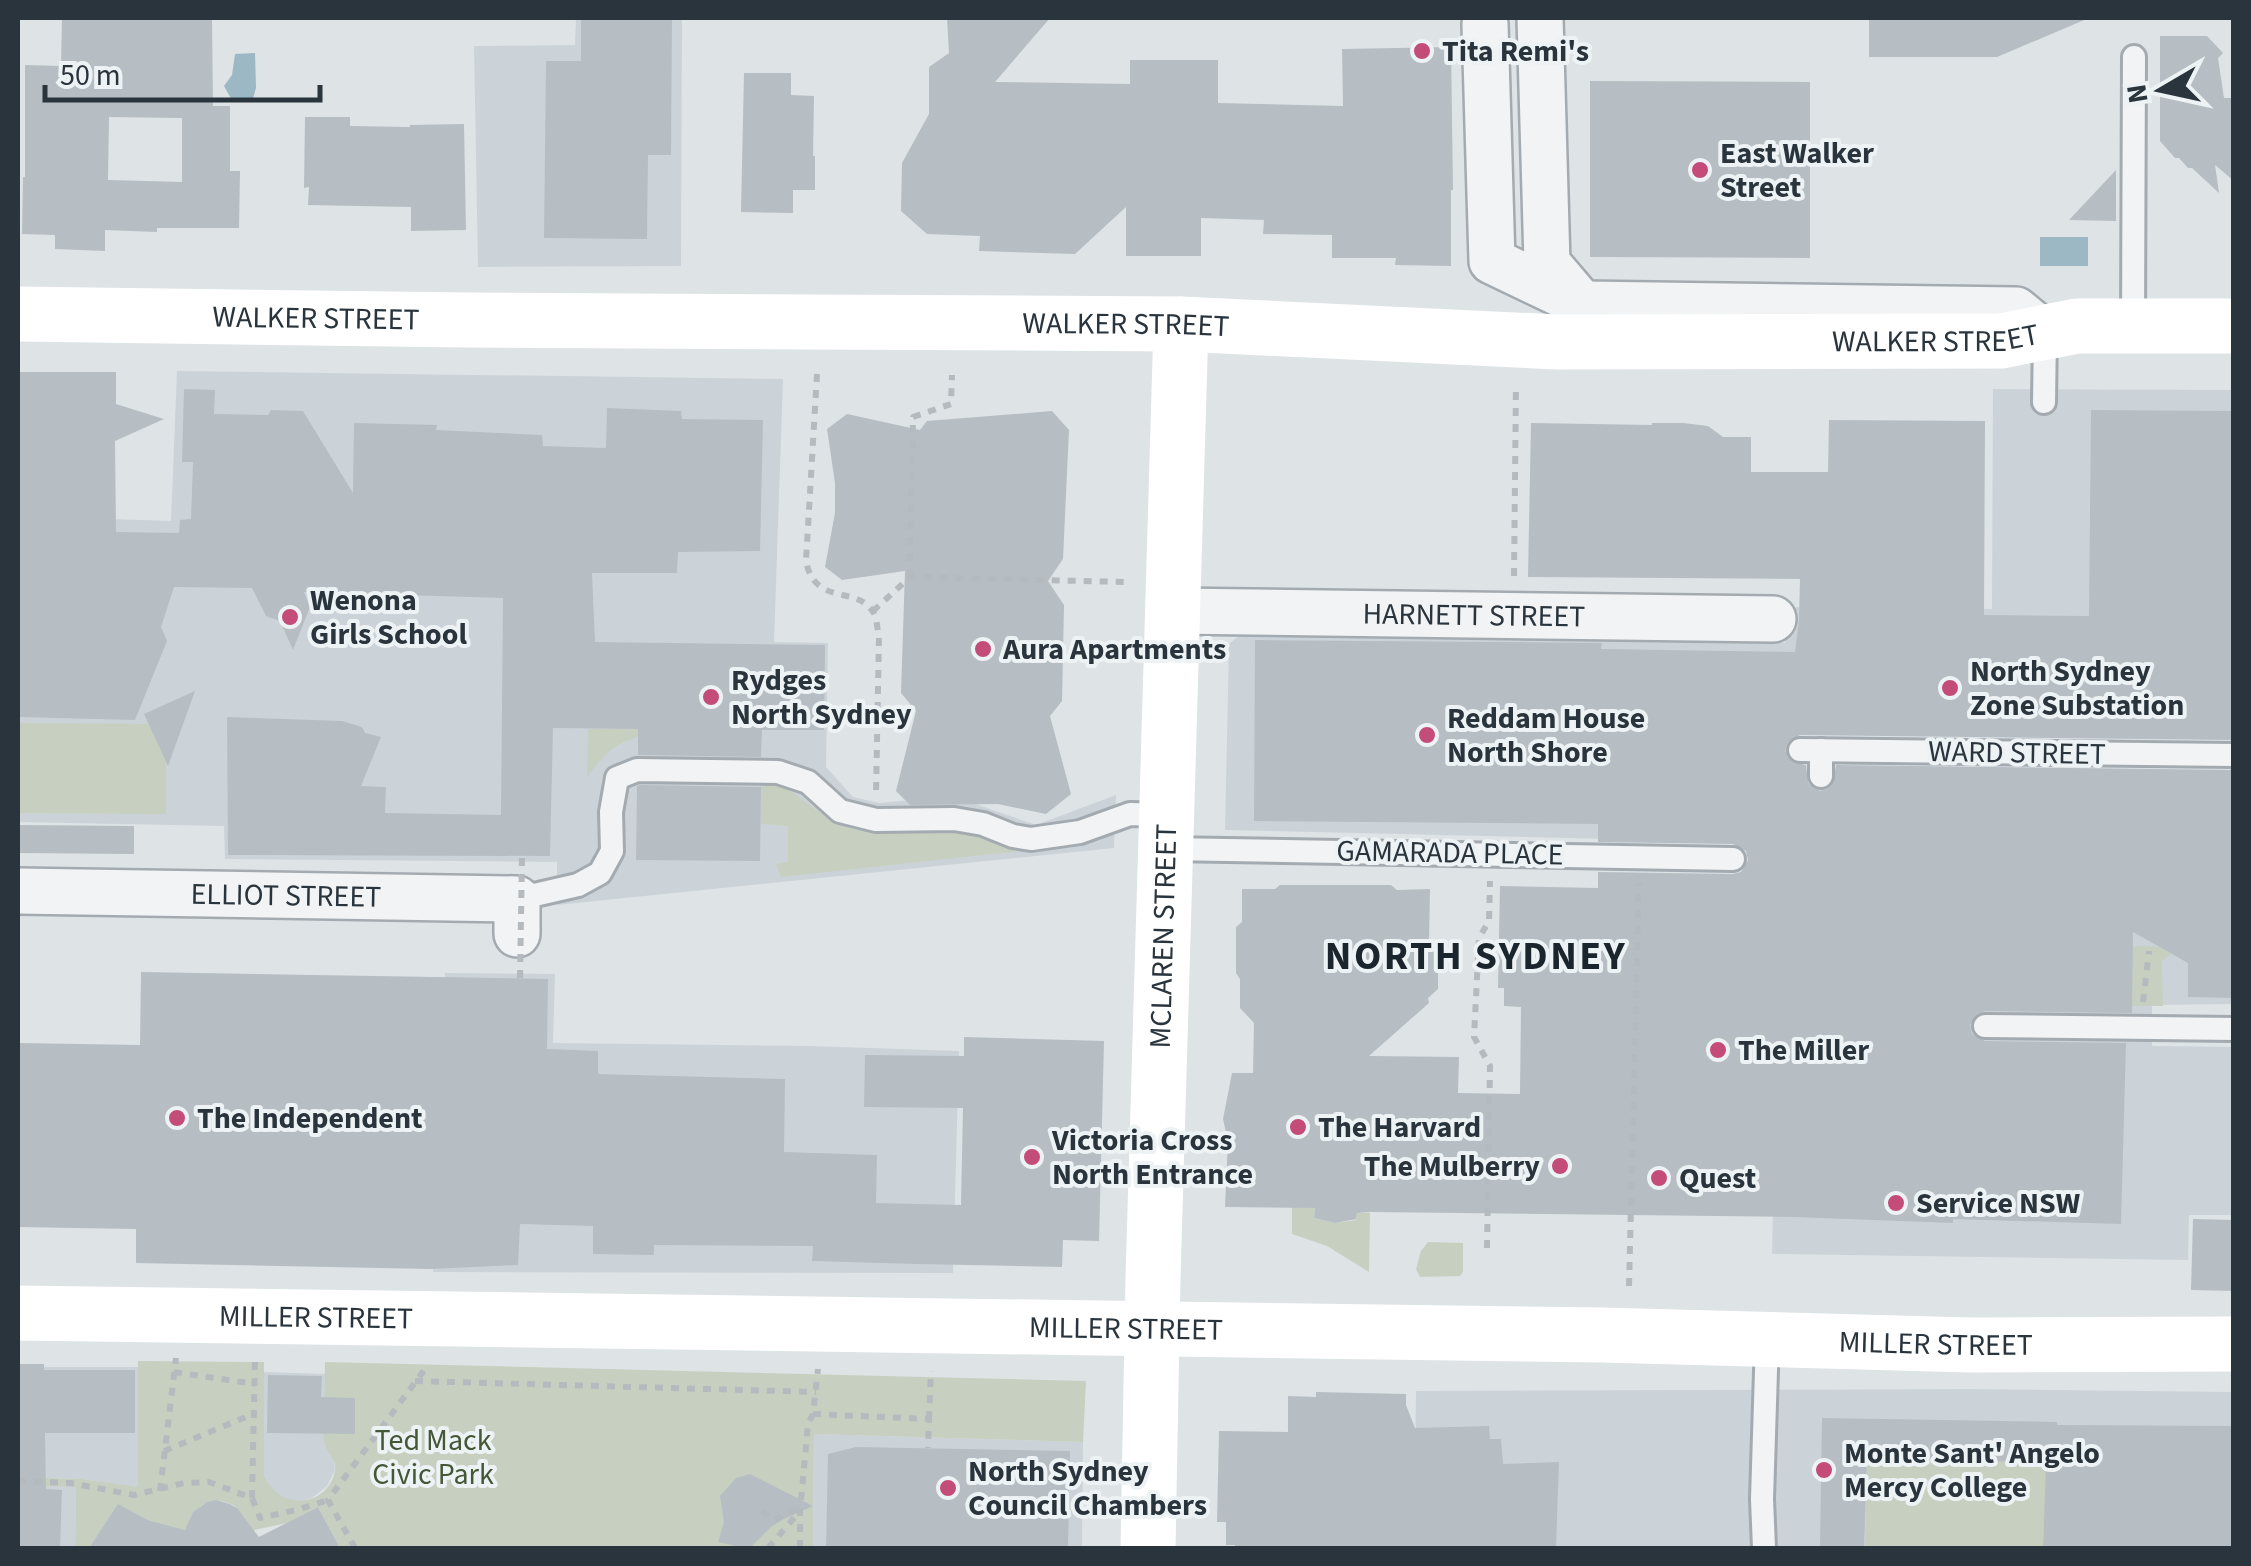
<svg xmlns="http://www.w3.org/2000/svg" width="2251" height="1566" font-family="'Source Sans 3',sans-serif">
  <rect width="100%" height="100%" fill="#dee3e6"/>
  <g fill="#ccd3d8">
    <polygon points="576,18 682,18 681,266 478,267 474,46 575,45"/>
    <polygon points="177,371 783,379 774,642 828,643 826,767 853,797 879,803 923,799 964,800 1036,825 1116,795 1114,848 557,905 557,862 225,859 224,826 18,822 18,516 171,521"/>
    <polygon points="1993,389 2233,390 2233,734 1797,731 1796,772 2233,778 2233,1004 2152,1005 2152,1046 2233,1047 2233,1215 2189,1215 2188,1260 1772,1254 1781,843 1225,830 1229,644 1240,635 1785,643 1786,607 1992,609"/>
    <polygon points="445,973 555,974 553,1043 811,1046 959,1051 953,1273 433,1272"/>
    <polygon points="18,1367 139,1367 139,1488 82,1479 18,1477"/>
    <polygon points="264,1372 325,1374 324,1443 333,1458 335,1470 327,1486 312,1498 300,1501 289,1500 278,1496 271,1489 264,1475"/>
    <polygon points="1968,1389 2233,1392 2233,1548 1414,1548 1416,1391"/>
    <polygon points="814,1434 1083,1442 1082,1548 813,1548"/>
    <polygon points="18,1485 76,1486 75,1548 18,1548"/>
  </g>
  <g fill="#c7d0c0">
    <polygon points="18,723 166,724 166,814 18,813"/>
    <path d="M588,729H638V737C613,744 601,757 587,778Z"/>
    <path d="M761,781C797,784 816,819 850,828C880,837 907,828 937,828C961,828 996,845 1021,851L781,877L776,864L788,862V826L761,824Z"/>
    <polygon points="2132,946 2172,947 2171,953 2162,962 2163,1006 2131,1006"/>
    <polygon points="1292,1207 1315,1208 1314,1218 1335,1223 1356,1220 1357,1213 1370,1213 1369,1272 1327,1246 1292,1234"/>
    <polygon points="1428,1242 1463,1243 1463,1272 1460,1276 1420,1277 1416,1269 1421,1251"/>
    <path d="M138,1361L264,1362V1475C279,1511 327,1508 335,1471C337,1459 326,1453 324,1442C322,1436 324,1425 324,1418C324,1400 325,1381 325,1362L1086,1381L1083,1442L814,1434L813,1548H340L318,1507L287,1523L245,1532C243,1526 241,1514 237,1508C233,1504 226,1502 221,1501C200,1498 193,1514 188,1531L148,1520L118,1505L89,1548H75L76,1487L18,1485V1477L82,1479L138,1487Z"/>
    <polygon points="1867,1457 2046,1463 2043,1548 1865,1548"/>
  </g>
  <g fill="#9cb8c4">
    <polygon points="255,53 256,88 252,102 233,102 224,86 232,75 235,54"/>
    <rect x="2040" y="237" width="48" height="29"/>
  </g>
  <g fill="#b6bec3" fill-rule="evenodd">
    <path d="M62,18H212L213,106H230V171H240L239,228H157V232L105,230V251L55,249V235L22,234L23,177H25V65L61,66ZM109,117L182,118V182L108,180Z"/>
    <polygon points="581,18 672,18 671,155 648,155 647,239 544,238 546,61 581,61"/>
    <polygon points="947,18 1050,18 995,82 1130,84 1130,60 1218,60 1218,103 1343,106 1342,49 1451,47 1453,190 1451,190 1451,266 1395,265 1396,258 1332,258 1332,235 1263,234 1264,220 1201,218 1201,256 1126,256 1126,207 1075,254 979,251 980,236 927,234 901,211 902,163 929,114 929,67 949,53"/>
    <polygon points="1869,18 2089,18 1997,57 1869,57"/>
    <polygon points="2160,36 2207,36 2223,53 2218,58 2224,98 2234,98 2234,181 2215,165 2219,193 2192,168 2188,168 2179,158 2175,158 2160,141"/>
    <polygon points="744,73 791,73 791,95 814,96 813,156 815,156 815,190 793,190 793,213 741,212"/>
    <polygon points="1590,81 1810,82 1810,258 1590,257"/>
    <polygon points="305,117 350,117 350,126 410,127 410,125 464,124 466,230 411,231 411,207 308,205 309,187 304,188"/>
    <polygon points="2116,170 2116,221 2069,220"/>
    <polygon points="18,372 116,372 116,404 164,419 115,441 116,532 179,533 180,520 191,519 193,462 182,462 184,389 215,390 214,414 268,415 271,410 303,411 353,493 354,423 437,425 436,430 542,435 543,446 606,448 607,408 681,411 682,419 763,420 760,551 678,552 677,573 592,573 595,642 825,645 824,730 762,730 761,757 638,755 638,729 553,728 550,856 228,855 227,717 342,721 362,727 365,733 381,737 361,786 386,787 385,813 501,815 503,598 304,592 310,607 293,650 280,621 266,616 252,588 174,587 161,627 167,641 135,720 18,717"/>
    <polygon points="2091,410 2234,411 2234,740 1800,735 1788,742 1785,751 1792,762 1806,765 1808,783 1813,788 1820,791 1828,789 1833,784 1836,765 2234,770 2234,998 2188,997 2188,963 2133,932 2132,1013 1985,1011 1977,1014 1970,1025 1972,1034 1985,1041 2126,1043 2121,1224 1953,1219 1953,1223 1794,1217 1370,1212 1357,1213 1356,1219 1335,1223 1314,1218 1315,1208 1225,1207 1228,1141 1223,1119 1232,1073 1253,1073 1254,1023 1240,1008 1240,979 1236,973 1236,927 1242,922 1242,889 1275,889 1280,885 1391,885 1397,890 1430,889 1429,942 1438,951 1438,989 1428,998 1429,1003 1369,1056 1459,1057 1458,1093 1520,1094 1521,1007 1504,1006 1504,988 1498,988 1500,886 1598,888 1598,872 1733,874 1741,872 1748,860 1746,851 1733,844 1598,842 1598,824 1254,821 1255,640 1602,643 1601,649 1795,652 1799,620 1800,579 1528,577 1531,423 1652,425 1652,423 1683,423 1708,426 1723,437 1751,437 1751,472 1828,472 1829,420 1985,421 1984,615 2089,616"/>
    <polygon points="1052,411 1069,430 1063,559 1048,581 1064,605 1062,701 1050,716 1071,794 1046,814 998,804 910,805 896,791 916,711 901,693 905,571 842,580 825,567 835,513 835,483 827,429 847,414 920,430 927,421"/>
    <polygon points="195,691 168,766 144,714"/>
    <polygon points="640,785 761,787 760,861 636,860 637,786"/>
    <polygon points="18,825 134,826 134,854 18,853"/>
    <polygon points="141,972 548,979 547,1049 598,1051 598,1074 785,1079 784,1152 877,1155 876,1203 961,1205 963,1108 864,1107 865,1055 964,1056 964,1037 1104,1041 1099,1241 1063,1240 1062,1267 917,1264 812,1261 813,1246 654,1245 654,1255 593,1254 593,1226 520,1224 518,1265 431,1269 136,1263 136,1229 18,1227 18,1043 140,1045"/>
    <polygon points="2193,1219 2234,1220 2234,1291 2191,1290"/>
    <polygon points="18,1364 44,1364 44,1370 135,1370 135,1433 45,1433 46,1489 62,1490 60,1548 18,1548"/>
    <polygon points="268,1375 322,1376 321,1397 355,1398 355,1434 267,1433"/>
    <polygon points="1316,1392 1406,1394 1406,1405 1415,1428 1489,1426 1490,1439 1501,1439 1503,1464 1559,1462 1556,1548 1235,1548 1235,1545 1226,1545 1226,1522 1217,1522 1219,1431 1288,1432 1288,1396 1316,1397"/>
    <polygon points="1822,1418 2057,1422 2057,1425 2234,1426 2234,1548 2043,1548 2046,1463 1867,1457 1864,1548 1820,1548"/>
    <polygon points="856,1447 1070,1451 1068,1548 826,1548 828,1454"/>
    <polygon points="750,1474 813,1506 782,1520 771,1527 750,1548 736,1548 732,1545 718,1542 724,1522 720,1496 736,1478"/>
    <polygon points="216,1500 230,1504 237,1508 259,1537 318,1507 340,1548 89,1548 118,1504 148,1520 185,1530 193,1512 207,1502"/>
  </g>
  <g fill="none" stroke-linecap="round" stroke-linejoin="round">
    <g stroke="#a4abb0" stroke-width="28">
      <g id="lane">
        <polyline points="2133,326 2134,57"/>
        <polyline points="2044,402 2045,334"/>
        <polyline points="1800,750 2234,755"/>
        <polyline points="1821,776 1821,750"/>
        <polyline points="1167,849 1733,859"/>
        <polyline points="517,899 578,885 600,873 612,851 611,812 617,778 637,770 778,772 808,782 840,811 876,820 954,819 983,824 1013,836 1031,839 1080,832 1130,814 1168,815"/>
        <polyline points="1985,1026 2234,1029"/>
        <polyline points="1764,1548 1762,1499 1767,1339"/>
      </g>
    </g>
    <g stroke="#a4abb0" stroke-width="50">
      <g id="street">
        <polyline points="1485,24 1492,261 1582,304 1547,263 1540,18"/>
        <polyline points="1582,304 2016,310 2045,334"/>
        <path id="s1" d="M1174,611L1773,619"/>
        <path id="s2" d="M18,891L517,899V934"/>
      </g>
    </g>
    <g stroke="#b5babe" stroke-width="6" stroke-dasharray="8 8" stroke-linecap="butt">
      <path d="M817,374L806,561C815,607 857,585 873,612C877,617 877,629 879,636L876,794"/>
      <polyline points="1514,576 1516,384"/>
      <polyline points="910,577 913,417 951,404 952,375"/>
      <polyline points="873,611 910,577 1126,582"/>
      <polyline points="2143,1002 2149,951"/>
      <polyline points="1487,1248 1490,1066 1474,1037 1479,938 1489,921 1490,881"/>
      <polyline points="1629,1286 1639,883"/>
      <polyline points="174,1372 255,1384"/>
      <polyline points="415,1381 816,1392"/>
      <polyline points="813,1414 929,1419 928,1448"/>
      <polyline points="929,1419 931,1371"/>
      <polyline points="164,1451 253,1414"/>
      <polyline points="18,1481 70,1483 134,1495 184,1483 209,1482 252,1498 260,1518 300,1509 328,1500"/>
      <polyline points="160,1491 176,1358"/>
      <polyline points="252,1498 255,1359"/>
      <polyline points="762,1511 773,1520 799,1508"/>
      <polyline points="355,1548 328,1500 428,1365"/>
      <polyline points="768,1548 800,1511"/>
      <polyline points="800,1548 800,1511 808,1424 813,1414 818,1369"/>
    </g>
    <use href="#lane" stroke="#f1f3f5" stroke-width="22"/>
    <use href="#street" stroke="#f1f3f5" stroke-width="45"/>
    <g stroke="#fff" stroke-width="55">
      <path id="s3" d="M18,314L466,320L1181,324L1558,342L2001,341L2077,326H2234"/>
      <path id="s4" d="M18,1313L1602,1335L1970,1345L2234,1344"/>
      <path id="s5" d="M1148,1548L1153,1279L1181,324"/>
    </g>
    <polyline stroke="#b5babe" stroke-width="6" stroke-dasharray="8 8" stroke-linecap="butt" points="520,978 522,856"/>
  </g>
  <g fill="#c34c79" stroke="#edf2f4" stroke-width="4">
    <circle cx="1422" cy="51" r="10"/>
    <circle cx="1700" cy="170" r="10"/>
    <circle cx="290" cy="617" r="10"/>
    <circle cx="983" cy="649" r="10"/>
    <circle cx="1950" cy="688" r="10"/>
    <circle cx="711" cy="697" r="10"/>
    <circle cx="1427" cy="735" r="10"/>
    <circle cx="1718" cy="1050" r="10"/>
    <circle cx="177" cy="1118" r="10"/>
    <circle cx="1298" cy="1127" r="10"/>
    <circle cx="1032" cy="1157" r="10"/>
    <circle cx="1560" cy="1166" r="10"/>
    <circle cx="1659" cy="1178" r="10"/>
    <circle cx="1896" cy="1203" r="10"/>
    <circle cx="1824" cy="1470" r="10"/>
    <circle cx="948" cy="1488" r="10"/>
  </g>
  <g text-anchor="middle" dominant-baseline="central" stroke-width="8" stroke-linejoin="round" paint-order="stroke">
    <g font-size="30" font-weight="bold" fill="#29343c" stroke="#edf2f4" text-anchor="start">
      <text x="1442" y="51">Tita Remi's</text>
      <text x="1720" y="153">East Walker<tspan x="1720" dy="34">Street</tspan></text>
      <text x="310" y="600">Wenona<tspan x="310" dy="34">Girls School</tspan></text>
      <text x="1003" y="649">Aura Apartments</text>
      <text x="1970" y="671">North Sydney<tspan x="1970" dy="34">Zone Substation</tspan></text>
      <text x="731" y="680">Rydges<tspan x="731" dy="34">North Sydney</tspan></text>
      <text x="1447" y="718">Reddam House<tspan x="1447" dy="34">North Shore</tspan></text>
      <text x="1738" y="1050">The Miller</text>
      <text x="197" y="1118">The Independent</text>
      <text x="1318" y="1127">The Harvard</text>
      <text x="1052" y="1140">Victoria Cross<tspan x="1052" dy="34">North Entrance</tspan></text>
      <text x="1540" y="1166" text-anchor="end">The Mulberry</text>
      <text x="1679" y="1178">Quest</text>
      <text x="1916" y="1203">Service NSW</text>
      <text x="1844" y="1453">Monte Sant' Angelo<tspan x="1844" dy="34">Mercy College</tspan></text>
      <text x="968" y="1471">North Sydney<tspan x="968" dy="34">Council Chambers</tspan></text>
    </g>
    <g font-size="30" fill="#29343c" stroke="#edf2f4">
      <text stroke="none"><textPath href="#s3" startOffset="298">WALKER STREET</textPath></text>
      <text stroke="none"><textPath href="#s3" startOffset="1108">WALKER STREET</textPath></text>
      <text stroke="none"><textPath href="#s3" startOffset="1918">WALKER STREET</textPath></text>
      <text stroke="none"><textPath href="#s1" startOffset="300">HARNETT STREET</textPath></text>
      <text transform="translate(2017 753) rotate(1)">WARD STREET</text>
      <text transform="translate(1450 853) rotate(1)">GAMARADA PLACE</text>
      <text stroke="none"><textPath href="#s2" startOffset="268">ELLIOT STREET</textPath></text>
      <text stroke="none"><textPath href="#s5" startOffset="612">MCLAREN STREET</textPath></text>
      <text stroke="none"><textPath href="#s4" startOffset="298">MILLER STREET</textPath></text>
      <text stroke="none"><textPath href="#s4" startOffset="1108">MILLER STREET</textPath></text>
      <text stroke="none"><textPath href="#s4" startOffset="1918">MILLER STREET</textPath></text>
    </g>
    <g font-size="30" fill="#445737" stroke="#edf2f4">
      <text x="433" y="1440">Ted Mack<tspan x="433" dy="34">Civic Park</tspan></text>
    </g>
    <g font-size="40" font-weight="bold" letter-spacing="2.5" fill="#1b252d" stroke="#edf2f4">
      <text x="1476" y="956">NORTH SYDNEY</text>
    </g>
  </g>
  <rect width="2251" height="1566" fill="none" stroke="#29343c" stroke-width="40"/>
  <g transform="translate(2161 90) rotate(261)" stroke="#edf2f4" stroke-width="8" paint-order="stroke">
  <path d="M0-8L18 38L0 25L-18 38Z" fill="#29343c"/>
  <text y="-15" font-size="28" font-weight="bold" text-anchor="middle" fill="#29343c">N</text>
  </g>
  <path d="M45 85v15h275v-15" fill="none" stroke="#29343c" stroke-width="5"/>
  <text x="60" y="85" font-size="30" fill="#29343c" stroke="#edf2f4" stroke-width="8" paint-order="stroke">50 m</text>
</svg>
